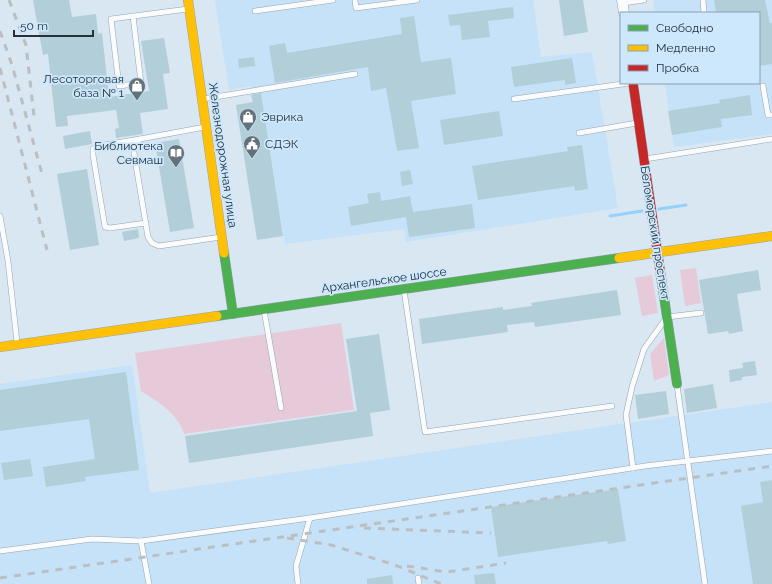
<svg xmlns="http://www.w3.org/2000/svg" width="772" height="584" font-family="Raleway,sans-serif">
  <rect width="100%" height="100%" fill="#d8e7f2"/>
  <g fill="#c5e2f8">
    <polygon points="215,0 533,0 541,57 592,52 618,208 406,242 404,229 285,244 262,101 253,102 250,86 229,90"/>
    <polygon points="653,0 772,0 772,134 674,147 665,83 759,83 759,13 655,13"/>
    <polygon points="132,365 150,493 772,402 772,584 0,584 0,384"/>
  </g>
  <g fill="#e6cad9">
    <polygon points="696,268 701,303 685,306 680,270"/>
    <polygon points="652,275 658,313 642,316 635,278"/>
    <path d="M341,323L354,410L184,434C178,414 159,402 141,391L135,353Z"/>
    <polygon points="664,338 669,375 654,381 650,354"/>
  </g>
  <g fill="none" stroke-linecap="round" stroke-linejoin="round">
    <g stroke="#96d1fb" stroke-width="3">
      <polyline points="659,209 686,205"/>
      <polyline points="610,216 642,211"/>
    </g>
  </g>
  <g fill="#b2ced9">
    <polygon points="33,0 69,0 72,17 96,14 98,34 102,33 109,97 149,91 141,41 164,38 170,73 163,74 168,109 140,113 143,134 116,138 115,129 119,128 116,110 67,116 68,126 56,127 48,54 43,55"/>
    <polygon points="559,0 583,0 588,32 564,36"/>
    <polygon points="714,0 765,0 770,23 772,23 772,64 759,66 759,13 716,13"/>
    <polygon points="513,7 514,18 488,21 490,37 462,40 460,25 450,26 448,15"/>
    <polygon points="414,16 421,62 451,58 456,94 411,101 419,148 397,151 386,88 371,91 368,67 275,83 269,46 285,43 287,53 402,34 400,18"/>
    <polygon points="254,57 255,66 239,68 238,59"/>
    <polygon points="572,58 576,83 565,85 565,80 514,87 511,67"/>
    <polygon points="261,93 283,236 257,240 236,105 253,102 251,95"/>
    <polygon points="750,95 752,115 721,119 722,127 672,135 668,111 720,103 719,100"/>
    <polygon points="499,111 503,136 444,145 440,120"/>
    <polygon points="90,131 92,144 65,149 63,136"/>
    <polygon points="179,139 194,228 170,232 155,143"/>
    <polygon points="582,145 588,189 575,191 574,186 478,200 472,166 568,151 567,147"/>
    <polygon points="87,169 99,245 70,250 57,174"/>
    <polygon points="410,170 413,184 402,186 400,172"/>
    <polygon points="380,192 381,201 410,196 413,212 472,204 475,228 409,237 406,217 351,226 348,207 369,203 367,194"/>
    <polygon points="138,229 139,238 124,241 122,232"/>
    <polygon points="758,270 761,290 737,294 743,331 729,334 728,331 708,334 699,280"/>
    <polygon points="617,290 621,315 535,327 534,322 507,325 508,332 422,344 419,319 503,307 503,310 532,306 531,303"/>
    <polygon points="379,334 390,410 370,413 373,436 189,463 185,436 357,411 346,339"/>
    <polygon points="755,361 757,375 742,377 742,380 730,382 729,370 743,368 742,363"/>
    <polygon points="126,372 139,470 85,477 86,481 46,487 43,467 95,459 89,419 0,431 0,390"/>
    <polygon points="713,384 717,408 687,413 684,389"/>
    <polygon points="666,391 669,414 638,419 635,395"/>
    <polygon points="30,459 33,476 4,480 1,463"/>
    <polygon points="772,480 772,584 753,584 741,506 763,502 760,482"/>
    <polygon points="618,489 626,541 608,544 607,541 498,557 491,507"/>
    <polygon points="494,573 496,584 475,584 474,575"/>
    <polygon points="392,575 393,584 367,584 367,579"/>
  </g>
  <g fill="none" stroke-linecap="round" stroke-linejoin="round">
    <g stroke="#97a3ad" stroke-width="6">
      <g id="lane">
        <polyline points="355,0 356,8 417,0"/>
        <polyline points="703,0 704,13"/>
        <polyline points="623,3 644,0"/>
        <polyline points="255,11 333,0"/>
        <polyline points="133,16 141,83 119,86 111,19 188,9"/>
        <polyline points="763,86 768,115 772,115"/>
        <polyline points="203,99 355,74"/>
        <polyline points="514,99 630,83"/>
        <polyline points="205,127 140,139 134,145 134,153 148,237 152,243 159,246 221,237"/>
        <polyline points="579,133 637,123"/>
        <polyline points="140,139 98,146 93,149 93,155 105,227 110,228 146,223"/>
        <polyline points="645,159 772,139"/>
        <polyline points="0,216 8,261 17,342"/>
        <polyline points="404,290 425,432 612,406"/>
        <polyline points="264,310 281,408"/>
        <polyline points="677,385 705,584"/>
        <polyline points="633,468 626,415 632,387 644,349 667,317 701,313"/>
        <polyline points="141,541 149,584"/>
        <polyline points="0,551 92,539 141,541 310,518 645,466 772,451"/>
        <polyline points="418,578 419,584"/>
        <polyline points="298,584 296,566 310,518"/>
      </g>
    </g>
    <g stroke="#97a3ad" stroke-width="11">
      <polyline id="street" points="622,0 624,13"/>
    </g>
    <g stroke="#97a3ad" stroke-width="10">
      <g id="fast">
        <polyline points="224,253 233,314"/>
        <polyline points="661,277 677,384"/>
        <polyline points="217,316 619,258"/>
      </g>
    </g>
    <g stroke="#97a3ad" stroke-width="10">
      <g id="slow">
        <polyline points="188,0 224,253"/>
        <polyline points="619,258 772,236"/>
        <polyline points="0,347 217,316"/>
      </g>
    </g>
    <g stroke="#97a3ad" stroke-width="10">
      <polyline id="jam" points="633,83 661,277"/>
    </g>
    <use href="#lane" stroke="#f9fbfd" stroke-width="5"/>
    <use href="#street" stroke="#f9fbfd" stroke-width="10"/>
    <use href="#fast" stroke="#4caf50" stroke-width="9"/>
    <use href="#slow" stroke="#ffc107" stroke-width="9"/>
    <use href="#jam" stroke="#c62828" stroke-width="9"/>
    <g stroke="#bbbfc2" stroke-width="3" stroke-dasharray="7 7" stroke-linecap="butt">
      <polyline points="9,0 26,45 34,116"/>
      <polyline points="0,31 12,65 42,174"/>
      <polyline points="0,68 47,250"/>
      <polyline points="364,528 491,533"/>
      <polyline points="287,538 331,545 395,565 441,584"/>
      <polyline points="407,566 447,572 506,563"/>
      <polyline points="0,578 772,466"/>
    </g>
  </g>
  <defs>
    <g id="shop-pin" transform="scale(0.9)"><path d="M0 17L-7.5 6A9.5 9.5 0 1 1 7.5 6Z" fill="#63717b" stroke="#cde8fd"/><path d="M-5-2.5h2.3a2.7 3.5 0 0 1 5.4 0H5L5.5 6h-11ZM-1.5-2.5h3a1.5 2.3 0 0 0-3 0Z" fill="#fff"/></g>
    <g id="civic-pin" transform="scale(0.9)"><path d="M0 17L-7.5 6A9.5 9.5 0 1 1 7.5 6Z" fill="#63717b" stroke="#cde8fd"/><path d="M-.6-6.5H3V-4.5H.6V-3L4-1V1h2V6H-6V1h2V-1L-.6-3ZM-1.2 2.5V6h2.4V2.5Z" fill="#fff"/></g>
    <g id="library-pin" transform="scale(0.9)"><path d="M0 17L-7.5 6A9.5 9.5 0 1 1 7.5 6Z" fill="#63717b" stroke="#cde8fd"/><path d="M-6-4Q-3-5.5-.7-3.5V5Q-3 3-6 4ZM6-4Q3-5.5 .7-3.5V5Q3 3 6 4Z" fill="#fff"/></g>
  </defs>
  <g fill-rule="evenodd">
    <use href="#shop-pin" x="137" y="86"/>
    <use href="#shop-pin" x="248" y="117"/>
    <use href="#civic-pin" x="252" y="144"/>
    <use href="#library-pin" x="176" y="153"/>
  </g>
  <g text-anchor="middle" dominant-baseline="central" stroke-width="3.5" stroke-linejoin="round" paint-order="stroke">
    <g font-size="12" fill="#24313b" stroke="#cde8fd" text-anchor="end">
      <text x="124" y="79">Лесоторговая<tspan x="124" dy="14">база № 1</tspan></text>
      <text x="261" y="117" text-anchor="start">Эврика</text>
      <text x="265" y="144" text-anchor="start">СДЭК</text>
      <text x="163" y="146">Библиотека<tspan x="163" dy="14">Севмаш</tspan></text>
    </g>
    <g font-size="12" fill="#24313b" stroke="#cde8fd">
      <text transform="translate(223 155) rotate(82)">Железнодорожная улица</text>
      <text transform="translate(655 233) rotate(81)">Беломорский проспект</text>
      <text transform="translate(384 280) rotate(-8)">Архангельское шоссе</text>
    </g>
  </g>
  <rect x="620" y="12" width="140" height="72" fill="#cde8fd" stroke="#899faf"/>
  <rect x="628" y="25" width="20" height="6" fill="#4caf50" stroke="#899faf"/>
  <text x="656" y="32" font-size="12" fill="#24313b">Свободно</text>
  <rect x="628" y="45" width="20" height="6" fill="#ffc107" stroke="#899faf"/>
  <text x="656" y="52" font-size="12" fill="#24313b">Медленно</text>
  <rect x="628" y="65" width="20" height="6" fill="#c62828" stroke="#899faf"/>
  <text x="656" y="72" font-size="12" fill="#24313b">Пробка</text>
  <path d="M14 30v6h79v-6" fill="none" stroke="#24313b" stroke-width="2"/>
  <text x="20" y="30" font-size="12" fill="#24313b" stroke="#cde8fd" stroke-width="3" paint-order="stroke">50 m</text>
</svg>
